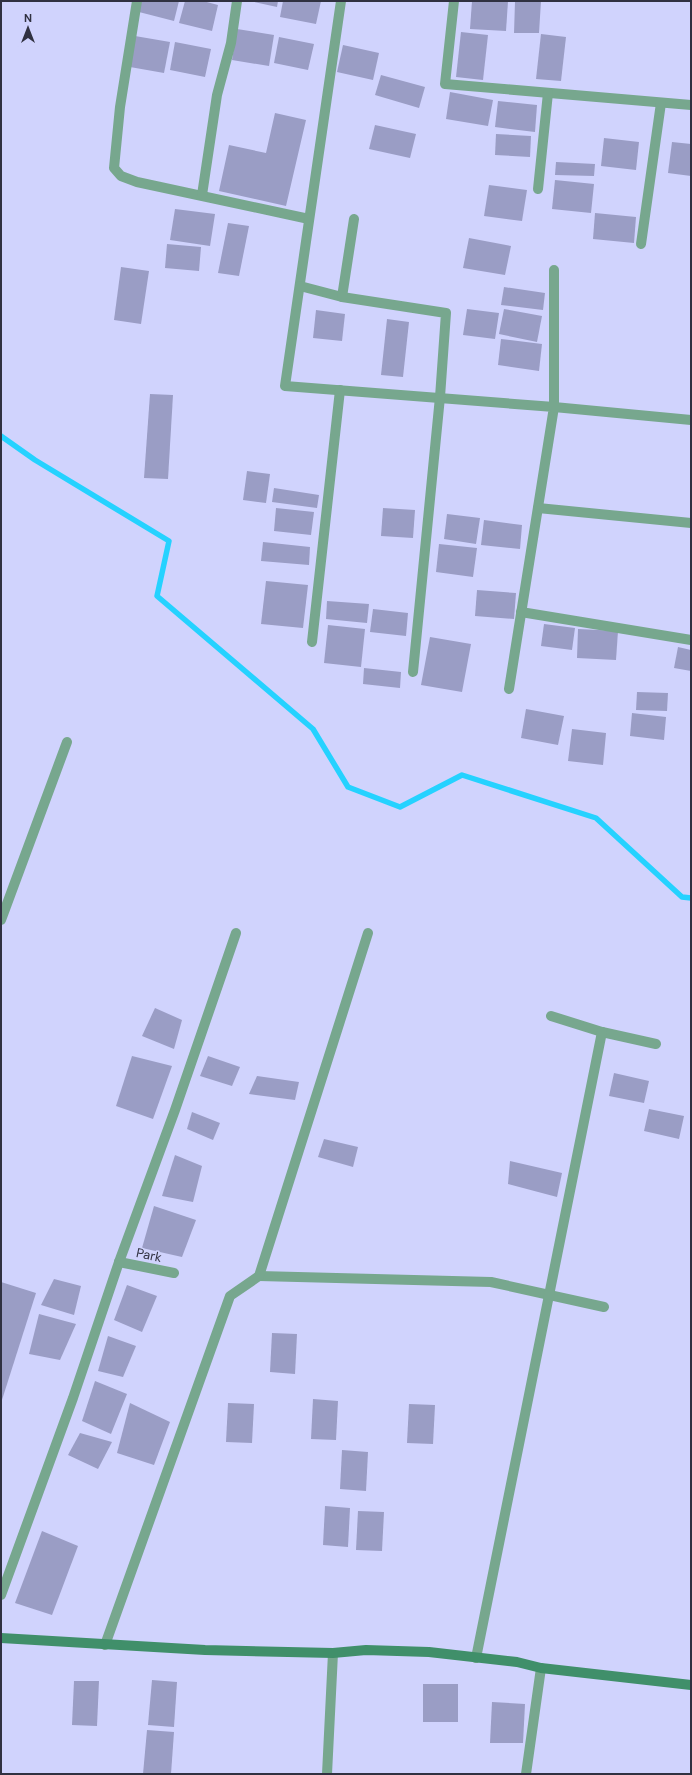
<svg xmlns="http://www.w3.org/2000/svg" width="692" height="1775" font-family="'DM Sans',sans-serif">
  <rect width="100%" height="100%" fill="#d0d3fd"/>
  <g fill="none" stroke-linecap="round" stroke-linejoin="round">
    <polyline stroke="#25d2ff" stroke-width="5.5" points="1,436 35,460 169,541 157,596 313,729 348,787 400,807 462,775 596,818 682,897 691,898"/>
  </g>
  <g fill="#9a9dc5">
    <polygon points="141,1 179,1 174,21 139,12"/>
    <polygon points="185,1 203,1 218,5 212,31 179,23"/>
    <polygon points="250,1 278,1 277,7"/>
    <polygon points="283,1 321,1 316,24 280,17"/>
    <polygon points="472,1 508,1 506,31 470,29"/>
    <polygon points="515,1 541,1 539,33 514,33"/>
    <polygon points="237,29 274,35 269,66 232,60"/>
    <polygon points="461,32 488,35 483,80 456,77"/>
    <polygon points="541,34 566,37 561,81 536,79"/>
    <polygon points="135,36 170,42 164,73 130,67"/>
    <polygon points="279,37 314,44 308,70 274,63"/>
    <polygon points="175,42 211,49 205,77 170,70"/>
    <polygon points="343,45 379,53 373,80 337,72"/>
    <polygon points="381,75 425,87 419,108 375,95"/>
    <polygon points="450,92 493,100 488,126 446,119"/>
    <polygon points="498,101 537,105 535,132 495,127"/>
    <polygon points="275,113 306,120 286,206 219,191 229,145 266,153"/>
    <polygon points="375,125 416,134 410,158 369,149"/>
    <polygon points="496,134 531,136 530,157 495,155"/>
    <polygon points="604,138 639,142 636,170 601,166"/>
    <polygon points="672,142 691,144 691,176 668,173"/>
    <polygon points="556,162 595,164 594,176 555,175"/>
    <polygon points="555,180 594,184 591,213 552,209"/>
    <polygon points="489,185 527,190 522,221 484,216"/>
    <polygon points="175,209 215,214 210,246 170,240"/>
    <polygon points="595,213 636,217 634,243 593,239"/>
    <polygon points="228,223 249,226 239,276 218,273"/>
    <polygon points="469,238 511,246 505,275 463,268"/>
    <polygon points="167,244 201,247 199,271 165,268"/>
    <polygon points="121,267 149,271 141,324 114,320"/>
    <polygon points="504,287 545,293 543,310 501,305"/>
    <polygon points="467,309 499,313 495,339 463,335"/>
    <polygon points="504,309 542,316 537,342 499,334"/>
    <polygon points="316,310 345,314 342,341 313,338"/>
    <polygon points="387,319 409,322 403,377 381,375"/>
    <polygon points="501,339 542,344 539,371 498,365"/>
    <polygon points="150,394 173,395 168,479 144,478"/>
    <polygon points="247,471 270,474 266,503 243,500"/>
    <polygon points="274,488 319,495 317,508 272,502"/>
    <polygon points="276,508 314,512 311,535 274,531"/>
    <polygon points="383,508 415,510 413,538 381,536"/>
    <polygon points="447,514 480,518 476,544 444,539"/>
    <polygon points="484,520 522,525 520,549 481,545"/>
    <polygon points="263,542 310,547 309,565 261,561"/>
    <polygon points="439,544 477,548 473,577 436,572"/>
    <polygon points="266,581 308,585 303,628 261,624"/>
    <polygon points="477,590 516,593 514,619 475,616"/>
    <polygon points="327,601 369,604 367,623 326,619"/>
    <polygon points="373,609 408,613 406,636 370,632"/>
    <polygon points="544,624 575,628 572,650 541,646"/>
    <polygon points="328,625 365,629 361,667 324,663"/>
    <polygon points="578,629 618,631 616,660 577,658"/>
    <polygon points="430,637 471,644 462,692 421,685"/>
    <polygon points="678,647 691,650 691,671 674,668"/>
    <polygon points="364,668 401,672 400,688 363,684"/>
    <polygon points="637,692 668,693 667,711 636,710"/>
    <polygon points="526,709 564,716 558,745 521,738"/>
    <polygon points="632,713 666,717 664,740 630,736"/>
    <polygon points="572,729 606,733 603,765 568,761"/>
    <polygon points="155,1008 182,1020 174,1049 142,1036"/>
    <polygon points="132,1056 172,1066 153,1119 116,1106"/>
    <polygon points="208,1056 240,1067 232,1086 200,1076"/>
    <polygon points="614,1073 649,1081 644,1103 609,1096"/>
    <polygon points="257,1076 299,1082 295,1100 249,1094"/>
    <polygon points="649,1109 684,1116 679,1139 644,1131"/>
    <polygon points="192,1112 220,1123 213,1140 187,1129"/>
    <polygon points="324,1139 358,1147 353,1167 318,1157"/>
    <polygon points="175,1155 202,1166 193,1202 162,1196"/>
    <polygon points="510,1161 562,1173 557,1197 508,1184"/>
    <polygon points="154,1206 196,1220 182,1257 142,1248"/>
    <polygon points="54,1279 81,1286 74,1315 41,1305"/>
    <polygon points="1,1282 36,1293 1,1403"/>
    <polygon points="127,1285 157,1296 142,1332 114,1320"/>
    <polygon points="39,1314 76,1324 60,1360 29,1354"/>
    <polygon points="272,1333 297,1334 295,1374 270,1372"/>
    <polygon points="108,1336 136,1346 123,1377 98,1371"/>
    <polygon points="95,1381 127,1394 111,1434 82,1421"/>
    <polygon points="313,1399 338,1401 336,1440 311,1439"/>
    <polygon points="130,1403 170,1422 154,1465 117,1453"/>
    <polygon points="228,1403 254,1404 252,1443 226,1442"/>
    <polygon points="409,1404 435,1405 433,1444 407,1443"/>
    <polygon points="80,1433 112,1442 98,1469 68,1455"/>
    <polygon points="342,1450 368,1452 366,1491 340,1489"/>
    <polygon points="325,1506 350,1508 348,1547 323,1545"/>
    <polygon points="358,1511 384,1512 382,1551 356,1550"/>
    <polygon points="42,1531 78,1546 52,1615 15,1603"/>
    <polygon points="152,1680 177,1682 174,1727 148,1725"/>
    <polygon points="74,1681 99,1681 97,1726 72,1725"/>
    <rect x="423" y="1684" width="35" height="38"/>
    <polygon points="492,1702 525,1704 523,1743 490,1743"/>
    <polygon points="147,1730 174,1732 171,1774 143,1774"/>
  </g>
  <g fill="none" stroke-linecap="round" stroke-linejoin="round">
    <polyline stroke="#77a78e" stroke-width="10" points="119,1262 174,1273"/>
    <g stroke="#77a78e" stroke-width="10">
      <polyline points="137,1 120,107 114,168 121,176 137,182 309,219"/>
      <polyline points="341,1 285,386 554,407 509,689"/>
      <polyline points="454,1 445,84 691,105"/>
      <polyline points="538,189 548,93"/>
      <polyline points="202,195 217,95 231,43 237,1"/>
      <polyline points="641,244 661,103"/>
      <polyline points="554,270 554,407 691,420"/>
      <polyline points="300,286 342,297 446,313 440,397 413,672"/>
      <polyline points="342,297 354,219"/>
      <polyline points="538,508 691,523"/>
      <polyline points="521,612 691,640"/>
      <polyline points="312,642 340,390"/>
      <polyline points="1,920 67,742"/>
      <polyline points="551,1016 602,1032 656,1044"/>
      <polyline points="259,1276 491,1282 604,1307"/>
      <polyline points="1,1595 73,1398 119,1262 175,1110 236,933"/>
      <polyline points="105,1645 230,1296 259,1276 368,933"/>
      <polyline points="476,1658 602,1032"/>
      <polyline points="327,1774 333,1653"/>
      <polyline points="526,1774 541,1668"/>
    </g>
    <polyline stroke="#408f6a" stroke-width="10" points="1,1638 205,1650 333,1653 366,1650 429,1652 517,1662 541,1668 691,1685"/>
  </g>
  <g text-anchor="middle" dominant-baseline="central" stroke-width="3" stroke-linejoin="round" paint-order="stroke">
    <g font-size="13" fill="#303141" stroke="#d0d3fd">
      <text transform="translate(149 1255) rotate(12)">Park</text>
    </g>
  </g>
  <rect width="692" height="1775" fill="none" stroke="#303141" stroke-width="4"/>
  <g transform="translate(28 28)" stroke="#d0d3fd" stroke-width="3" paint-order="stroke">
  <path d="M0-3L7 15L0 10L-7 15Z" fill="#303141"/>
  <text y="-6" font-size="11" font-weight="bold" text-anchor="middle" fill="#303141">N</text>
  </g>
</svg>
